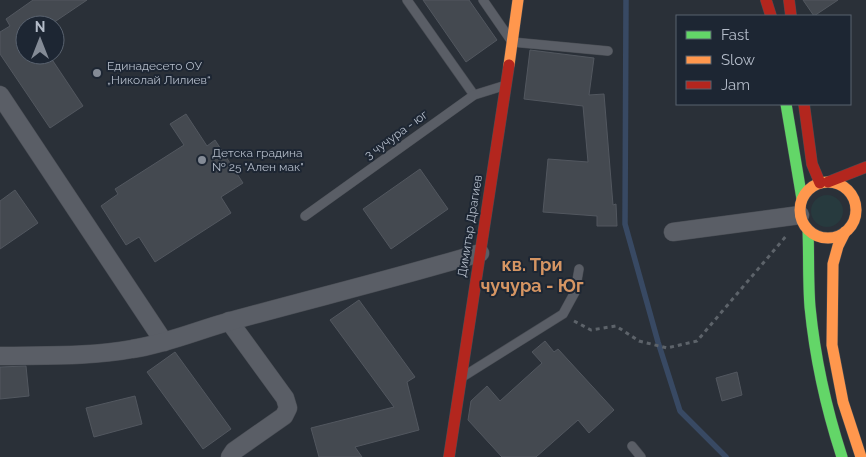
<svg xmlns="http://www.w3.org/2000/svg" width="866" height="457" font-family="Raleway,sans-serif">
  <rect width="100%" height="100%" fill="#2a3038"/>
  <circle fill="#273a3e" cx="827" cy="211" r="16"/>
  <g fill="none" stroke-linecap="round" stroke-linejoin="round">
    <polyline stroke="#384963" stroke-width="5.5" points="626,0 625,224 658,342 680,411 726,457"/>
  </g>
  <g fill="#444950" stroke="#52575f">
    <polygon points="33,0 87,0 50,25 25,25 25,55 49,55 83,106 50,128 0,54 0,32 10,26 6,19"/>
    <polygon points="423,0 469,0 497,40 466,62"/>
    <polygon points="803,0 838,0 814,16"/>
    <polygon points="530,50 594,58 589,95 604,94 613,205 616,204 617,226 597,226 597,216 543,212 548,159 588,162 583,106 524,99"/>
    <polygon points="186,114 207,146 215,140 243,183 221,197 231,213 155,262 139,237 126,245 101,206 118,194 115,189 184,145 170,124"/>
    <polygon points="420,169 448,209 391,249 363,209"/>
    <polygon points="15,190 38,223 0,249 0,201"/>
    <polygon points="359,300 415,377 407,382 419,430 355,447 362,457 319,457 311,428 394,407 330,320"/>
    <polygon points="545,341 554,352 558,349 614,410 589,433 578,420 536,457 502,457 468,420 471,401 487,386 500,401 542,363 532,352"/>
    <polygon points="175,352 231,429 203,449 147,372"/>
    <polygon points="26,366 29,396 0,399 0,367"/>
    <polygon points="737,372 742,395 722,401 716,378"/>
    <polygon points="135,396 142,424 94,437 86,408"/>
  </g>
  <g fill="none" stroke-linecap="round" stroke-linejoin="round">
    <g stroke="#484c53" stroke-width="10">
      <g id="lane">
        <polyline points="407,0 474,95"/>
        <polyline points="483,0 512,42 608,51"/>
        <polyline points="305,216 474,95 503,86"/>
        <polyline points="464,376 563,314 575,292 579,269"/>
        <polyline points="632,446 641,457"/>
      </g>
    </g>
    <g stroke="#484c53" stroke-width="19">
      <g id="street">
        <polyline points="0,95 164,342"/>
        <polyline points="673,232 800,215"/>
        <polyline points="229,321 285,398 288,408 284,416 234,451 230,457"/>
        <path d="M0,356C44,355 89,357 132,349C166,344 198,330 231,321C314,298 397,278 480,253"/>
      </g>
    </g>
    <g stroke="#484c53" stroke-width="12">
      <g id="fast">
        <polyline points="786,104 802,199"/>
        <path d="M808,230C809,255 808,282 810,307C815,358 826,408 842,457"/>
      </g>
    </g>
    <g stroke="#484c53" stroke-width="12">
      <g id="slow">
        <polyline points="509,65 518,0"/>
        <circle cx="828" cy="210" r="28"/>
        <polyline points="845,232 838,246 833,264 832,345 843,402 861,457"/>
      </g>
    </g>
    <g stroke="#484c53" stroke-width="12">
      <g id="jam">
        <polyline points="766,0 771,16"/>
        <polyline points="789,0 791,16"/>
        <polyline points="804,104 812,164 820,183"/>
        <polyline points="828,182 866,167"/>
        <polyline points="449,457 509,65"/>
      </g>
    </g>
    <polyline stroke="#5d636a" stroke-width="3" stroke-dasharray="4 4" stroke-linecap="butt" points="574,321 591,330 616,326 639,341 667,348 697,341 787,235"/>
    <use href="#lane" stroke="#5a5e66" stroke-width="9"/>
    <use href="#street" stroke="#5a5e66" stroke-width="18"/>
    <use href="#fast" stroke="#63d668" stroke-width="11"/>
    <use href="#slow" stroke="#ff974d" stroke-width="11"/>
    <use href="#jam" stroke="#b3261e" stroke-width="11"/>
  </g>
  <g fill="#848b96" stroke="#1d2633" stroke-width="2">
    <circle cx="97" cy="73" r="5"/>
    <circle cx="202" cy="160" r="5"/>
  </g>
  <g text-anchor="middle" dominant-baseline="central" stroke-width="4" stroke-linejoin="round" paint-order="stroke">
    <g font-size="12" fill="#b4bcc9" stroke="#1d2633" text-anchor="start">
      <text x="107" y="66">Единадесето ОУ<tspan x="107" dy="14">„Николай Лилиев“</tspan></text>
      <text x="212" y="153">Детска градина<tspan x="212" dy="14">№ 25 "Ален мак"</tspan></text>
    </g>
    <g font-size="12" fill="#b4bcc9" stroke="#1d2633">
      <text transform="translate(396 135) rotate(-36)">3 чучура - юг</text>
      <text transform="translate(470 226) rotate(-81)">Димитър Драгиев</text>
    </g>
    <g font-size="18" font-weight="bold" fill="#d59563" stroke="#1d2633">
      <text x="532" y="264">кв. Три<tspan x="532" dy="21">чучура - Юг</tspan></text>
    </g>
  </g>
  <rect x="676" y="15" width="175" height="90" fill="#1d2633" stroke="#59626f"/>
  <rect x="686" y="31" width="25" height="8" fill="#63d668" stroke="#59626f"/>
  <text x="721" y="40" font-size="15" fill="#b4bcc9">Fast</text>
  <rect x="686" y="56" width="25" height="8" fill="#ff974d" stroke="#59626f"/>
  <text x="721" y="65" font-size="15" fill="#b4bcc9">Slow</text>
  <rect x="686" y="81" width="25" height="8" fill="#b3261e" stroke="#59626f"/>
  <text x="721" y="90" font-size="15" fill="#b4bcc9">Jam</text>
  <g transform="translate(40 40)"><circle r="24" fill="#1d2633" stroke="#59626f"/>
  <path d="M0-4L9 19L0 12L-9 19Z" fill="#848b96"/>
  <text y="-8" font-size="14" font-weight="bold" text-anchor="middle" fill="#b4bcc9">N</text>
  </g>
</svg>
